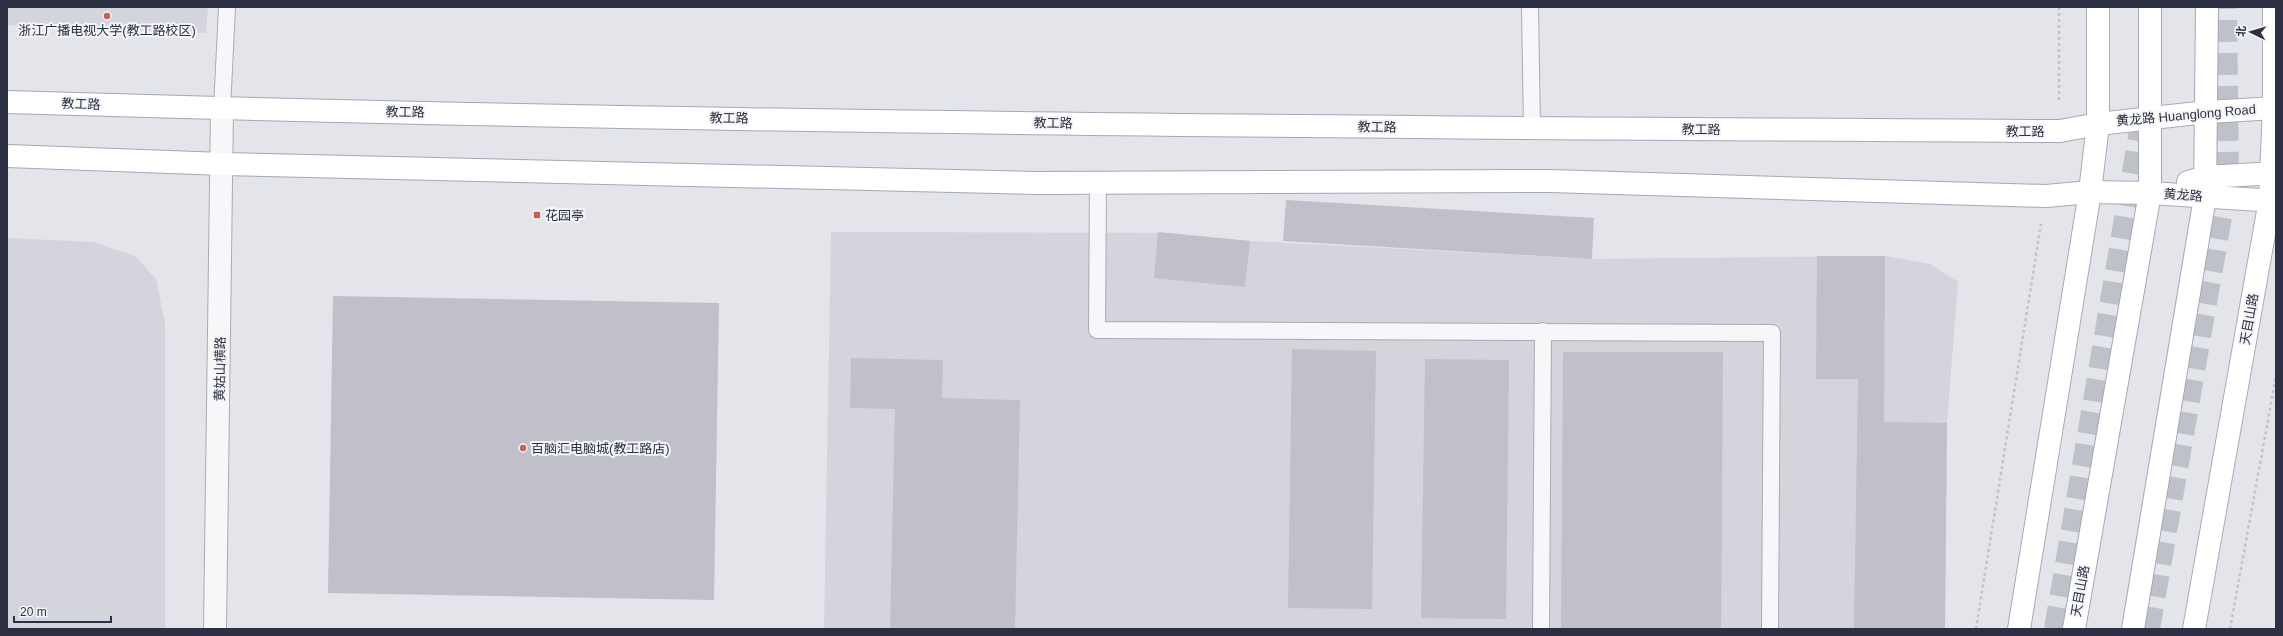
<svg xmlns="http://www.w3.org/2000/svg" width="2283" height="636" font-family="Arial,'Noto Sans SC',sans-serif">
  <rect width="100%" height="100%" fill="#e4e5eb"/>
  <g fill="#d3d4dc">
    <polygon points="7,7 208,7 206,33 7,25"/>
    <polygon points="831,232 1169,233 1250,241 1592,259 1885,256 1930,264 1958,282 1947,423 1945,629 824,629"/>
    <polygon points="7,238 93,242 135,256 156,279 165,324 165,629 7,629"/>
  </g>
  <g fill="#bfc0ca">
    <polygon points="1286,200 1594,218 1592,259 1283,241"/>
    <polygon points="1158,232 1250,241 1245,287 1154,278"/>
    <polygon points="1817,256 1885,256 1884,422 1947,423 1945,629 1854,629 1858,379 1816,379"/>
    <polygon points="333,296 719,303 714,600 328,593"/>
    <polygon points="1292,349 1376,351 1372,609 1288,608"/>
    <polygon points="1563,352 1723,352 1721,629 1561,629"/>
    <polygon points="851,358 943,360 942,398 1020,400 1015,629 890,629 895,409 850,408"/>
    <polygon points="1425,359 1509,360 1506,619 1421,618"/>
  </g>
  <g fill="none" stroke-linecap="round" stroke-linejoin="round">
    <g stroke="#bfc1c9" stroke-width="22" stroke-dasharray="22 11" stroke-linecap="butt">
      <polyline points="2055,629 2140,131 2140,108"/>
      <polyline points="2149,629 2228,177 2226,7"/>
    </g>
    <g stroke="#a9abb5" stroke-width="18">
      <g id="service">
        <polyline points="1530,7 1532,129"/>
        <polyline points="222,109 227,7"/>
        <polyline points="1098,182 1097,330 1772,333 1770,629"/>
        <polyline points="1541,629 1543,331"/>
      </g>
    </g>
    <g stroke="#a9abb5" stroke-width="24">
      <polyline id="tertiary" points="215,629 222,109"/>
    </g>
    <g stroke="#a9abb5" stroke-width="24">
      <g id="secondary">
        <polyline points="2098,124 2207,112 2276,108"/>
        <polyline points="2188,182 2205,177 2276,173"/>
        <polyline points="2090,192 2150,193 2276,201"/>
        <polyline points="2019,629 2090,192 2098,124 2098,7"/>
        <polyline points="2194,629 2270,200 2274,108 2274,7"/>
      </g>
    </g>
    <g stroke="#a5a7b5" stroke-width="24">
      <g id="primary">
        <path d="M7,102C691,123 1375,128 2060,131L2098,124"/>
        <polyline points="7,156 223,164 1036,183 1550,181 2046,196 2090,192"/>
        <polyline points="2074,629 2150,193 2150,7"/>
        <polyline points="2133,629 2205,197 2207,7"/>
      </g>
    </g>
    <g stroke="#c2c3c9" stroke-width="2.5" stroke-dasharray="3 3" stroke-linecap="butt">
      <polyline points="2059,7 2059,102"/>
      <polyline points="1976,629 2041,224"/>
      <polyline points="2230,629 2276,376"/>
    </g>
    <use href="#service" stroke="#f7f7f9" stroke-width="16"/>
    <use href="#tertiary" stroke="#f7f7f9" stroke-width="22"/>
    <use href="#secondary" stroke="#fff" stroke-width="22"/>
    <use href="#primary" stroke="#fff" stroke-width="22"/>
  </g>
  <g fill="#c36156" stroke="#f4f5f8" stroke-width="1.5">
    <circle cx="107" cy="16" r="4"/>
    <rect x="533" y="211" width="8" height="8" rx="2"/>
    <circle cx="523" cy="448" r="4"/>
  </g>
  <g text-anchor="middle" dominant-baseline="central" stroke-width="4" stroke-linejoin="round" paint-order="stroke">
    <g font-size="13" fill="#2d2f42" stroke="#f4f5f8" text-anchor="start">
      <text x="107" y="30" text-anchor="middle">浙江广播电视大学(教工路校区)</text>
      <text x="545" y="215">花园亭</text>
      <text x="531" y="448">百脑汇电脑城(教工路店)</text>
    </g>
    <g font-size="13" fill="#2d2f42" stroke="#f4f5f8">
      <text transform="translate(81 104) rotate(2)">教工路</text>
      <text transform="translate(405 112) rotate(1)">教工路</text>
      <text transform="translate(2186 115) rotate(-5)">黄龙路 Huanglong Road</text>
      <text transform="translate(729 118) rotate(1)">教工路</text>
      <text transform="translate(1053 123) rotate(1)">教工路</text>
      <text transform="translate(1377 127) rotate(1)">教工路</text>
      <text x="1701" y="129">教工路</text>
      <text x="2025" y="131">教工路</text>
      <text transform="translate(2183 195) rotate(4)">黄龙路</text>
      <text transform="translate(2249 319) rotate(-80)">天目山路</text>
      <text transform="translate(220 369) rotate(-89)">黄姑山横路</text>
      <text transform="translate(2080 591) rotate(-80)">天目山路</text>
    </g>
  </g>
  <rect width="2283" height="636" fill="none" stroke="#2d2f42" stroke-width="16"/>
  <g transform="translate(2251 32) rotate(275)" stroke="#f4f5f8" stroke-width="3" paint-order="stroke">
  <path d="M0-3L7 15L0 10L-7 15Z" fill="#2d2f42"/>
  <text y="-6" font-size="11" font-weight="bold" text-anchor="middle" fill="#2d2f42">北</text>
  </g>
  <path d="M14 616v6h97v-6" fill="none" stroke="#2d2f42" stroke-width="2"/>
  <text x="20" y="616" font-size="12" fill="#2d2f42" stroke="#f4f5f8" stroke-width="3" paint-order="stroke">20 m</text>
</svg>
